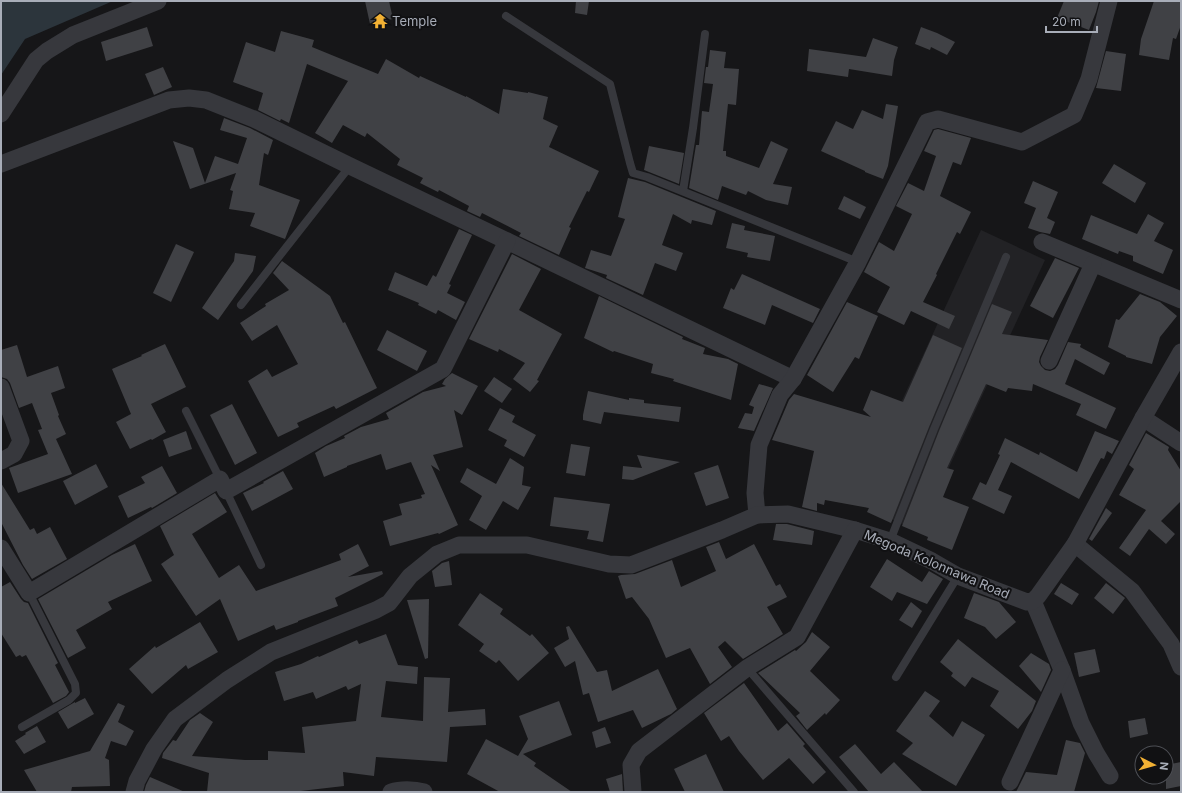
<svg xmlns="http://www.w3.org/2000/svg" width="1182" height="793" font-family="Inter,sans-serif">
  <rect width="100%" height="100%" fill="#161618"/>
  <polygon fill="#222225" points="981,230 1045,260 919,532 855,502"/>
  <polygon fill="#2c353c" points="1,1 113,1 25,39 1,75"/>
  <g fill="#404145">
    <polygon points="365,1 389,1 393,19 370,24"/>
    <polygon points="576,1 589,1 587,15 575,13"/>
    <polygon points="1064,1 1099,1 1096,12 1089,30 1057,18"/>
    <polygon points="1154,1 1181,1 1181,25 1176,39 1173,38 1169,60 1139,55 1141,39"/>
    <polygon points="147,27 153,46 106,61 101,42"/>
    <polygon points="921,27 937,33 955,42 947,55 931,47 930,50 915,44"/>
    <polygon points="281,31 314,40 312,47 378,74 386,59 419,78 420,76 466,97 466,96 499,114 503,89 528,93 528,92 548,97 543,119 558,126 549,147 599,171 589,192 587,191 569,227 571,228 559,255 519,236 521,233 482,213 480,217 467,211 469,206 439,190 438,192 420,183 423,178 397,165 400,159 367,133 365,137 343,125 332,143 315,133 348,81 307,64 289,123 281,119 280,121 258,110 263,93 233,82 246,42 275,52"/>
    <polygon points="873,38 898,47 894,60 892,76 849,69 848,77 807,71 809,49 866,57"/>
    <polygon points="710,50 726,52 724,68 739,69 736,105 728,104 723,151 726,151 726,156 759,168 771,141 788,149 773,184 792,187 788,205 766,200 748,191 746,195 722,186 718,200 689,188 696,145 699,145 702,111 709,112 713,84 704,83 706,67 708,67"/>
    <polygon points="1106,51 1126,54 1121,91 1096,88"/>
    <polygon points="163,67 172,87 154,95 145,74"/>
    <polygon points="886,104 898,106 888,166 883,179 865,172 865,171 821,151 836,121 853,129 862,110 883,119"/>
    <polygon points="224,118 250,128 273,140 268,155 264,153 259,185 300,200 285,239 250,226 255,213 229,209 233,191 230,190 236,173 190,189 173,141 193,148 205,183 215,156 238,164 247,138 220,130"/>
    <polygon points="938,129 971,138 961,165 953,162 940,196 971,212 960,234 957,232 936,274 937,275 923,302 955,316 949,329 911,311 904,325 877,312 890,287 864,272 879,242 894,251 912,214 896,206 908,183 924,191 936,156 924,151 934,130"/>
    <polygon points="649,146 684,153 679,184 644,170"/>
    <polygon points="1114,164 1146,183 1135,203 1102,183"/>
    <polygon points="628,178 645,182 716,211 712,225 692,220 691,224 673,214 662,245 683,253 676,271 655,263 643,295 606,278 607,275 585,268 591,250 611,256 625,219 618,217"/>
    <polygon points="1033,181 1058,192 1047,218 1055,222 1050,234 1040,232 1028,228 1036,208 1024,203"/>
    <polygon points="844,196 866,207 860,219 838,209"/>
    <polygon points="1148,214 1164,223 1154,241 1173,250 1163,274 1133,261 1133,256 1119,251 1118,254 1082,239 1091,215 1137,234"/>
    <polygon points="732,223 745,226 744,230 775,236 770,261 747,257 748,253 726,248"/>
    <polygon points="459,229 472,235 449,284 451,285 447,293 465,302 456,320 438,310 436,314 418,305 419,303 388,290 395,272 427,286 433,275 436,277"/>
    <polygon points="176,244 194,252 171,302 153,293"/>
    <polygon points="235,253 256,256 253,271 218,320 202,308 234,261"/>
    <polygon points="512,254 541,269 519,310 562,334 537,380 539,381 530,392 513,379 525,363 499,349 498,352 469,339"/>
    <polygon points="1055,258 1079,268 1053,318 1030,306"/>
    <polygon points="282,261 330,296 343,323 345,322 377,388 336,409 334,406 297,423 299,427 278,437 248,381 267,369 272,377 298,364 277,325 252,341 240,323 266,306 265,304 289,290 273,273"/>
    <polygon points="742,274 820,309 813,323 772,305 765,325 723,308 731,288 734,290"/>
    <polygon points="1140,294 1160,302 1177,316 1160,337 1152,364 1126,357 1126,356 1108,347 1116,319 1119,320"/>
    <polygon points="599,296 683,337 682,339 705,348 703,354 728,359 738,364 731,400 673,381 674,379 651,373 653,364 614,351 613,352 584,338"/>
    <polygon points="847,302 878,316 859,359 855,357 833,392 807,375"/>
    <polygon points="992,304 1012,312 1002,334 1048,340 1040,357 1039,362 1041,366 1045,370 1050,371 1055,369 1058,365 1068,342 1081,344 1080,347 1110,363 1104,375 1075,359 1065,384 1116,408 1106,429 1076,415 1081,404 1033,384 1032,391 1008,388 1006,392 986,384 947,468 954,470 943,497 969,507 952,550 927,540 928,537 902,526 939,431"/>
    <polygon points="387,330 427,351 417,371 377,350"/>
    <polygon points="933,335 962,348 929,427 891,523 867,512 869,508 825,500 824,505 817,503 817,511 802,507 814,451 772,440 789,400 794,394 871,417 863,410 871,390 903,402"/>
    <polygon points="165,344 186,387 151,404 166,432 152,440 151,439 130,449 116,422 131,414 112,369 142,356 141,355"/>
    <polygon points="17,345 27,377 58,366 65,388 51,393 59,415 58,416 66,434 56,439 72,474 18,493 9,468 48,454 38,430 42,429 32,403 19,408 10,383 7,379 1,377 1,350"/>
    <polygon points="452,373 478,386 462,415 454,410 463,447 433,455 440,471 431,465 458,525 439,534 438,533 390,546 383,521 402,515 399,504 422,498 421,495 425,494 411,462 386,470 381,454 347,466 347,467 324,477 315,453 326,446 345,438 344,436 361,427 389,419 386,413 423,392 446,386 442,384 445,379"/>
    <polygon points="494,377 512,389 502,403 484,391"/>
    <polygon points="759,384 773,388 754,431 738,428 745,413 752,414 754,407 749,405"/>
    <polygon points="588,391 629,400 629,398 644,400 644,403 681,407 679,422 604,412 601,424 583,420 583,415"/>
    <polygon points="232,404 257,453 235,465 210,415"/>
    <polygon points="500,408 515,416 512,422 536,435 524,457 504,446 507,440 488,430"/>
    <polygon points="186,431 192,449 169,457 163,440"/>
    <polygon points="1095,431 1119,441 1112,454 1107,451 1104,459 1101,458 1079,499 1011,462 998,490 1012,496 1004,514 972,499 980,482 986,485 1000,455 998,454 1005,438 1039,455 1040,452 1077,472"/>
    <polygon points="1146,433 1169,447 1168,450 1181,471 1181,501 1161,521 1175,534 1166,544 1149,529 1130,556 1119,548 1146,510 1119,495 1134,469 1129,465"/>
    <polygon points="571,444 590,447 585,476 566,473"/>
    <polygon points="637,455 680,462 633,480 622,479 623,466 642,468"/>
    <polygon points="510,458 524,467 522,485 531,487 518,510 503,501 486,530 469,520 482,496 460,482 467,468 496,484"/>
    <polygon points="96,464 108,487 75,505 63,481"/>
    <polygon points="718,465 729,498 706,506 694,473"/>
    <polygon points="162,466 177,493 152,508 151,507 128,518 118,496 145,483 141,477"/>
    <polygon points="283,471 293,489 252,511 243,493 264,483 263,482"/>
    <polygon points="1,483 30,530 34,528 37,534 50,527 67,559 32,579 23,565 1,522"/>
    <polygon points="215,493 227,512 192,534 219,578 239,565 256,591 341,560 339,554 358,544 369,566 348,577 382,571 383,574 335,598 338,606 298,621 298,622 276,630 274,625 238,641 220,599 196,616 161,564 174,555 160,526"/>
    <polygon points="554,497 610,504 603,542 587,539 589,531 550,526"/>
    <polygon points="1106,508 1112,513 1092,541 1089,539"/>
    <polygon points="776,524 787,524 814,531 812,545 773,540"/>
    <polygon points="719,542 726,559 754,544 776,586 780,584 787,597 767,607 783,634 743,659 725,641 718,647 732,667 710,684 690,648 666,658 649,619 632,597 626,599 618,576 621,575 635,574 672,560 681,587 716,571 706,547"/>
    <polygon points="135,544 152,581 108,602 112,609 76,630 86,648 68,658 38,599 112,555"/>
    <polygon points="887,559 922,582 929,571 943,579 927,604 897,592 892,601 870,587"/>
    <polygon points="449,561 452,585 435,587 432,571 442,563"/>
    <polygon points="10,582 21,599 24,602 28,603 58,663 55,665 69,692 66,696 53,703 26,655 22,657 20,655 16,657 1,633 1,587"/>
    <polygon points="1061,583 1079,594 1072,605 1054,594"/>
    <polygon points="1106,583 1125,598 1113,614 1094,598"/>
    <polygon points="480,593 503,609 500,614 530,636 532,634 549,653 518,681 499,660 496,663 479,651 484,644 458,625"/>
    <polygon points="974,593 999,602 1016,622 996,639 985,627 964,618"/>
    <polygon points="429,599 428,658 425,659 407,600"/>
    <polygon points="911,602 922,611 912,628 899,620"/>
    <polygon points="200,622 218,652 188,669 186,665 152,694 129,669 155,646 156,648"/>
    <polygon points="569,626 597,672 607,670 612,691 658,669 677,709 671,714 642,728 633,710 598,722 589,693 583,695 575,661 565,667 554,648 569,639 566,627"/>
    <polygon points="812,632 830,647 810,671 840,700 826,715 825,713 807,730 796,716 800,713 758,673 795,650 796,651 806,642"/>
    <polygon points="386,634 398,665 418,667 417,684 386,681 381,717 423,721 424,677 450,678 448,712 485,709 486,725 450,727 447,762 376,757 374,776 343,772 344,786 292,792 207,792 209,773 162,758 163,753 173,740 176,741 190,720 200,713 213,722 192,756 245,760 268,760 268,751 305,753 302,727 356,721 361,684 348,690 346,686 316,699 313,692 284,701 275,672 301,664 318,656 319,657 357,640 359,644"/>
    <polygon points="958,639 1036,701 1032,711 1018,729 990,706 999,691 972,677 965,687 951,676 953,673 940,662"/>
    <polygon points="1095,649 1100,672 1079,677 1074,653"/>
    <polygon points="1031,653 1049,664 1051,670 1041,692 1019,666"/>
    <polygon points="744,683 778,731 787,723 805,744 803,746 826,772 813,784 789,758 763,780 739,751 729,736 721,741 704,713"/>
    <polygon points="925,691 940,701 929,716 953,737 962,721 985,735 956,786 902,754 913,743 896,731"/>
    <polygon points="85,698 94,714 68,729 58,712 75,702 75,703"/>
    <polygon points="559,701 572,735 523,754 536,763 534,766 572,792 500,792 467,774 486,739 518,756 528,739 519,716"/>
    <polygon points="118,703 125,706 118,722 134,731 126,746 111,741 105,758 109,760 110,786 72,787 71,792 37,792 24,770 90,751"/>
    <polygon points="1145,718 1148,734 1130,738 1128,721"/>
    <polygon points="37,726 46,742 24,754 15,741 26,734 25,733"/>
    <polygon points="605,727 611,743 596,748 592,732"/>
    <polygon points="1066,740 1080,743 1085,753 1074,792 1016,792 1026,772 1057,775"/>
    <polygon points="855,744 881,774 894,762 923,792 869,792 839,757"/>
    <polygon points="706,754 724,792 685,792 674,769"/>
    <polygon points="1181,762 1181,786 1166,789 1166,765"/>
    <polygon points="622,774 623,792 610,792 606,779"/>
    <polygon points="150,777 185,792 144,792 146,785"/>
  </g>
  <g fill="none" stroke-linecap="round" stroke-linejoin="round">
    <g stroke="#37383d" stroke-width="8">
      <polyline points="506,16 610,84 630,163 633,173 647,177 858,262"/>
      <polyline points="683,191 693,128 705,34"/>
      <polyline points="241,305 350,166"/>
      <polyline points="186,411 220,479"/>
      <polyline points="226,491 261,565"/>
      <polyline points="890,541 934,429 1006,257"/>
      <polyline points="747,668 854,792"/>
      <polyline points="896,677 958,576"/>
      <polyline points="22,727 69,700 76,693 75,684 29,593"/>
    </g>
    <g stroke="#37383d" stroke-width="17">
      <polyline points="1,114 36,60 47,51 73,35 158,1"/>
      <polyline points="1,164 169,100 189,98 206,100 254,119 350,166 507,241 793,379"/>
      <polyline points="1042,242 1181,300"/>
      <polyline points="1049,361 1093,264"/>
      <polyline points="1,387 21,441 14,454 1,461"/>
      <polyline points="1143,418 1181,443"/>
      <polyline points="757,515 755,493 759,445 780,395 793,379 858,262 927,122 938,119 1022,142 1074,115 1089,79 1109,1"/>
      <polyline points="1075,544 1132,591 1171,644 1181,667"/>
      <polyline points="1,548 29,593 220,479 226,491 443,369 507,241"/>
      <polyline points="1033,601 1062,670 1081,723 1096,753 1110,776"/>
      <polyline points="1010,782 1062,670"/>
      <polyline points="134,792 137,781 154,749 175,719 227,680 271,652 376,610 389,603 410,576 437,554 459,545 527,545 609,564 631,565 722,530 757,515 788,514 855,530 890,541 932,561 958,576 1027,602 1033,601 1038,596 1075,544 1143,418 1181,352"/>
      <path d="M391,792C400,789 414,789 424,792"/>
      <polyline points="633,792 631,765 639,751 747,668 797,637 855,530"/>
    </g>
  </g>
  <defs>
    <g id="temple-bare" transform="scale(1.2)"><path d="M0-6L5-2H3V0L6.5 2.5H4V6H1.5V3h-3V6H-4V2.5H-6.5L-3 0V-2H-5Z" fill="#f2b134" stroke="#111113" stroke-width="2.5" paint-order="stroke"/></g>
  </defs>
  <g fill-rule="evenodd">
    <use href="#temple-bare" x="380" y="21"/>
  </g>
  <g text-anchor="middle" dominant-baseline="central" stroke-width="4" stroke-linejoin="round" paint-order="stroke">
    <g font-size="13" fill="#a8adb8" stroke="#111113" text-anchor="start">
      <text x="392" y="21">Temple</text>
    </g>
    <g font-size="13" fill="#a8adb8" stroke="#111113">
      <text transform="translate(937 564) rotate(23)">Megoda Kolonnawa Road</text>
    </g>
  </g>
  <rect width="1182" height="793" fill="none" stroke="#a8adb8" stroke-width="4"/>
  <g transform="translate(1154 765) rotate(96)"><circle r="19" fill="#111113" stroke="#4d4f55"/>
  <path d="M0-3L7 15L0 10L-7 15Z" fill="#f2b134"/>
  <text y="-6" font-size="11" font-weight="bold" text-anchor="middle" fill="#a8adb8">N</text>
  </g>
  <path d="M1046 26v6h51v-6" fill="none" stroke="#a8adb8" stroke-width="2"/>
  <text x="1052" y="26" font-size="12" fill="#a8adb8" stroke="#111113" stroke-width="3" paint-order="stroke">20 m</text>
</svg>
